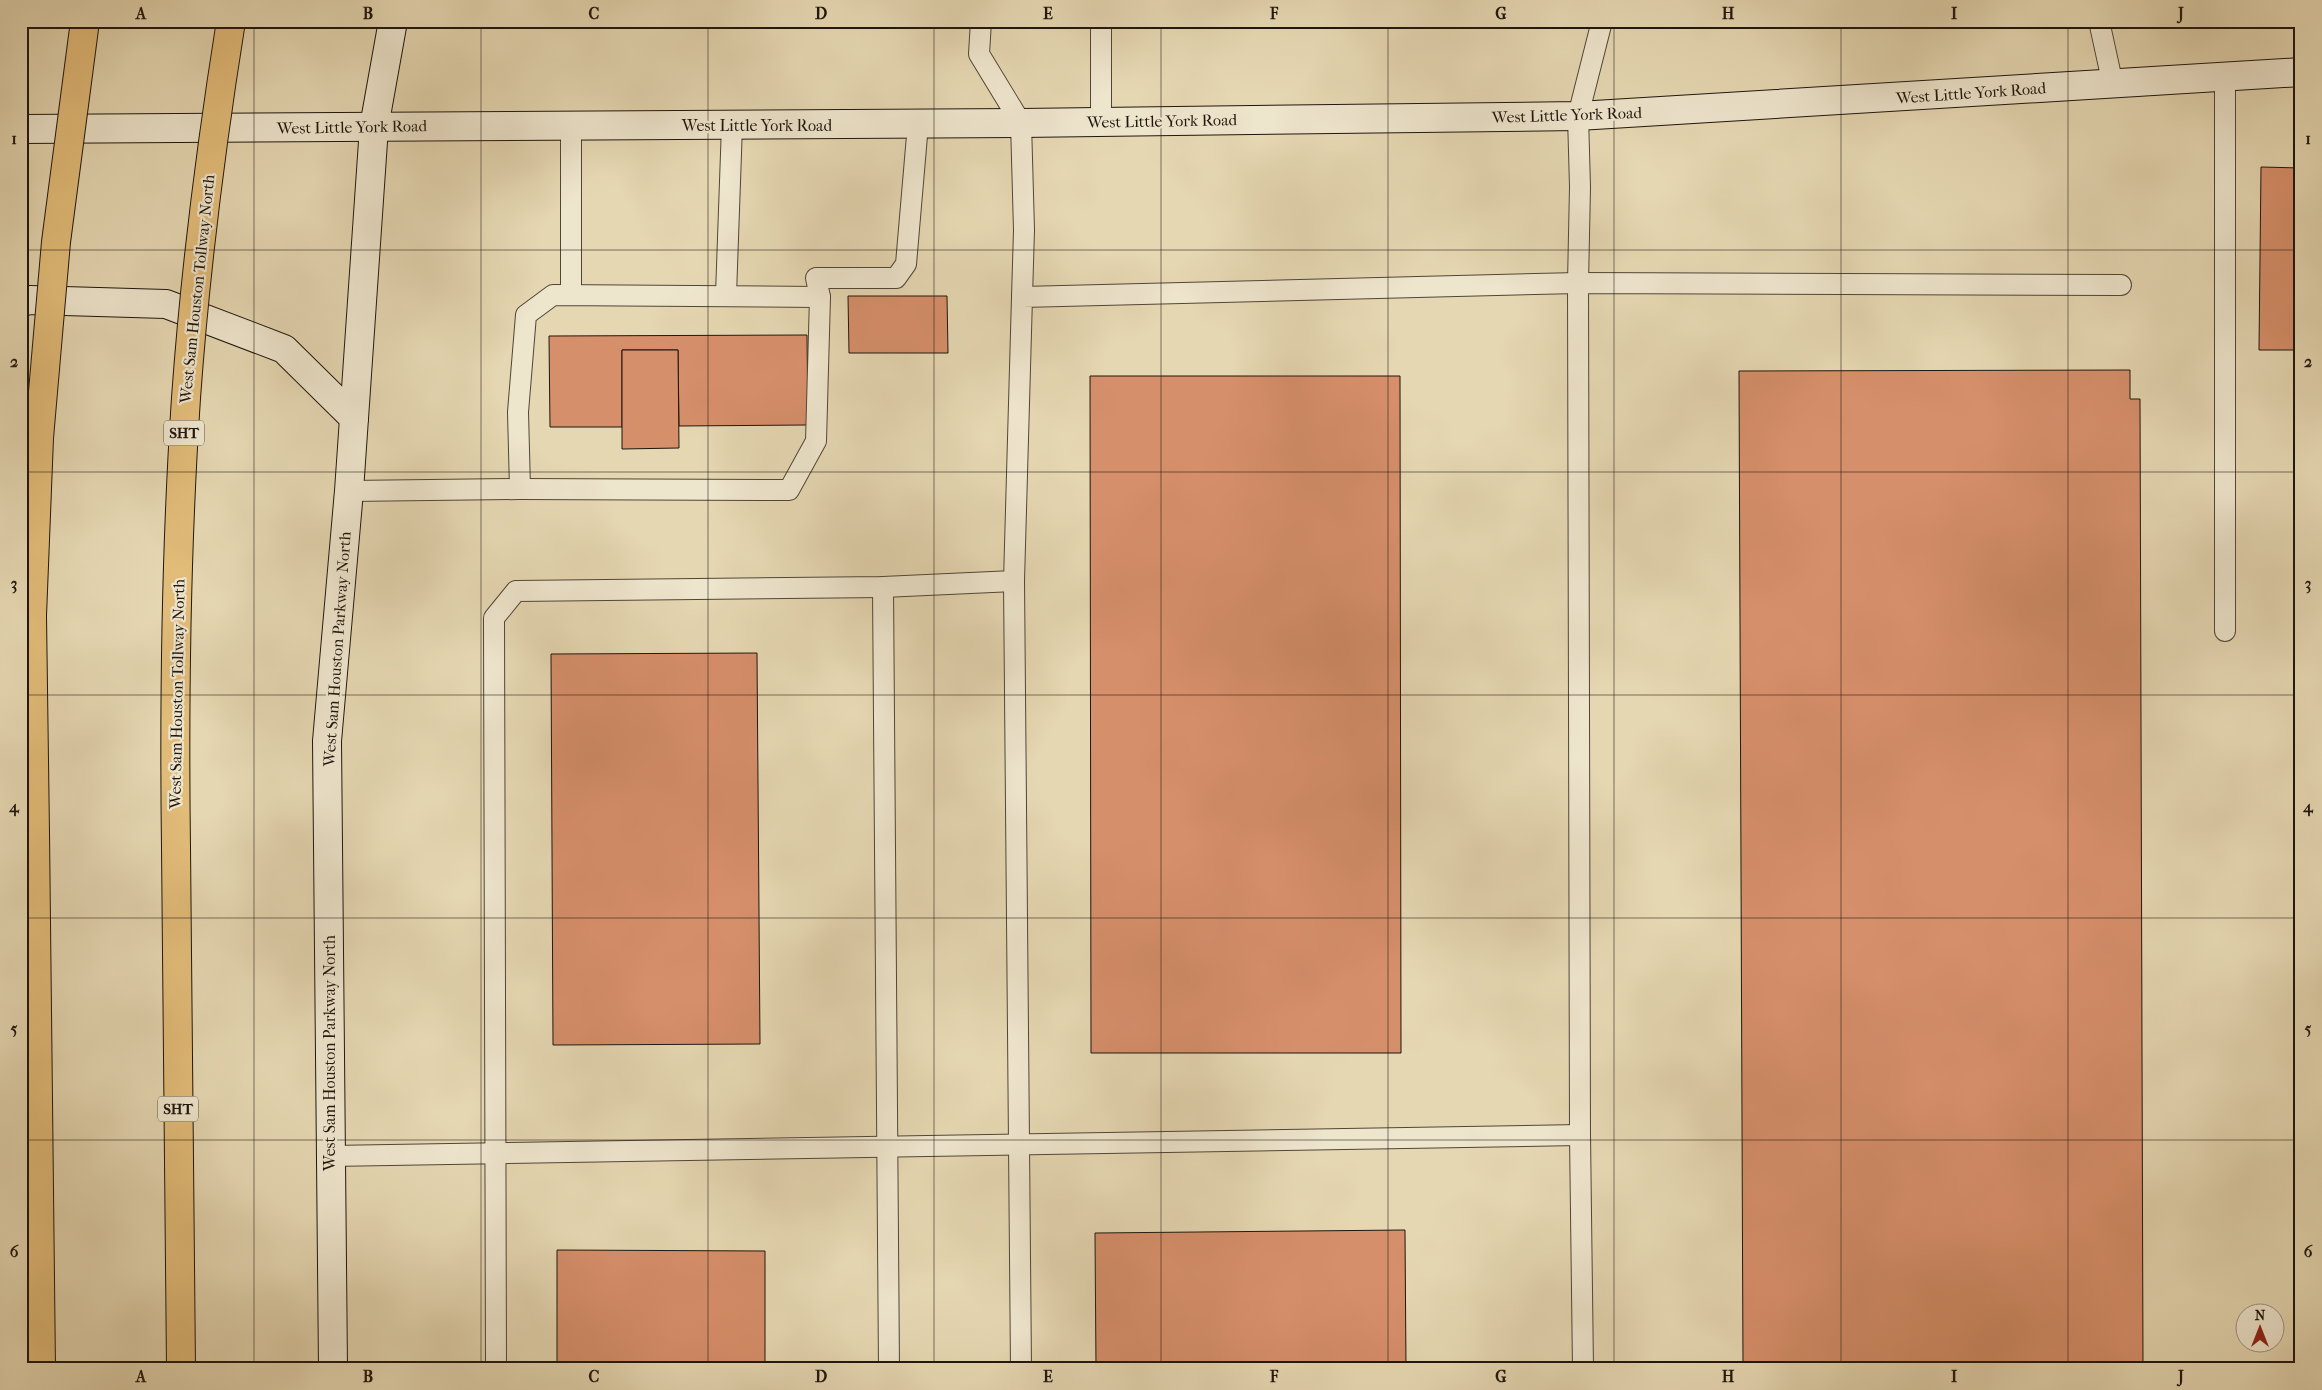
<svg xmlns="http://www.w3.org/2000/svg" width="2322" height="1390" font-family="'IM FELL French Canon',serif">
  <rect width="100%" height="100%" fill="#e5d7b2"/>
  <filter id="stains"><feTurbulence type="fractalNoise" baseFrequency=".004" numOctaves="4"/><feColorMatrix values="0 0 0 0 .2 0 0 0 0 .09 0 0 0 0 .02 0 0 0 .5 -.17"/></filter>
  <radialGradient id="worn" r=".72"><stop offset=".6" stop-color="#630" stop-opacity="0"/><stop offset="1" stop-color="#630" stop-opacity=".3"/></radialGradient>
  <g fill="#d68f6b" stroke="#1e160e">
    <polygon points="2261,167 2301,168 2301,350 2259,350"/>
    <polygon points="848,296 947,296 948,353 849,353"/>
    <polygon points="807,335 808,425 679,426 678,350 622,350 622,427 550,427 549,336"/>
    <polygon points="622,350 678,350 679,448 622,449"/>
    <polygon points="2130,370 2130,399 2140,399 2143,1369 1743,1369 1739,371"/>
    <polygon points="1090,376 1400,376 1401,1053 1091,1053"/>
    <polygon points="757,653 760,1044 553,1045 551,654"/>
    <polygon points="1405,1230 1406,1369 1096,1369 1095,1233"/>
    <polygon points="557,1250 765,1251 765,1369 557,1369"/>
  </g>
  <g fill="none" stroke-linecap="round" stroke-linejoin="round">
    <g stroke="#504637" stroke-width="22">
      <g id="service">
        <polyline points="981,21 979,54 1021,123 1024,230 1022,297"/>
        <polyline points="1101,21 1101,122"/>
        <polyline points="2099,21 2113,85"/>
        <polyline points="2225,77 2225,631"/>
        <polyline points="571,125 571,295"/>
        <polyline points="726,295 732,125"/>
        <polyline points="520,489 518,412 526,315 553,295 820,297"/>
        <polyline points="349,491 520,489 789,490 816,441 820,297 816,278 896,278 906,264 918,124"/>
        <polyline points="1014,581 1021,1369"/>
        <polyline points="883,587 889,1369"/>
        <polyline points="330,1156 1580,1135"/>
        <polyline points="496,1369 494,618 516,591 883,587 1014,581 1022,297 1578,283 2121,285"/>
        <polyline points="1583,1369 1580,1135 1578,283 1580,187 1578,116 1602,21"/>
      </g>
    </g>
    <g stroke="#1e160e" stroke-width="30">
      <g id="secondary">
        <polyline points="21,129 1021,123 1578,116 2301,72"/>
        <polyline points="21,302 30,300 166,304 284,349 354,418"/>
        <polyline points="333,1369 327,741 349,491 374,127 393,21"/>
      </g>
    </g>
    <g stroke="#1e160e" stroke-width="30">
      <g id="motorway">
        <polyline points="35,833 41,1369"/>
        <polyline points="176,848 181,1369"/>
      </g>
    </g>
    <use href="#service" stroke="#eee5cd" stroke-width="20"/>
    <use href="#secondary" stroke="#eee5cd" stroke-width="28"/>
    <use href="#motorway" stroke="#e2bc79" stroke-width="28"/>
    <g stroke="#1e160e" stroke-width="30" stroke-linecap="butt">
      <g id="motorway-bridge">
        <polyline points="35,833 32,616 39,438 56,242 85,21"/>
        <path d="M176,848C174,698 176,548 186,398C195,272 211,146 231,21"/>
      </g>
    </g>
    <use href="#motorway-bridge" stroke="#e2bc79" stroke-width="28"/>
  </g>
  <path fill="none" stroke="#1e160e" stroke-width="1" stroke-opacity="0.55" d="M254,21V1369M481,21V1369M708,21V1369M934,21V1369M1161,21V1369M1388,21V1369M1614,21V1369M1841,21V1369M2068,21V1369M21,250H2301M21,472H2301M21,695H2301M21,918H2301M21,1140H2301"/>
  <g text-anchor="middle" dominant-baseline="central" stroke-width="4.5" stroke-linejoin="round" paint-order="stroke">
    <g fill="#eee5cd" stroke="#5c5447" stroke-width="1">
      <rect x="164" y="420.5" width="40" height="25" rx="4"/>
      <rect x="158" y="1096.5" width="40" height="25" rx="4"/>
    </g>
    <g font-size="15" font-weight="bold" fill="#1e160e">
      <text x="184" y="433">SHT</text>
      <text x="178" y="1109">SHT</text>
    </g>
    <g font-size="16" fill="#1e160e" stroke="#eee5cd">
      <text transform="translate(1971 93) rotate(-4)">West Little York Road</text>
      <text transform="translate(1567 115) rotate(-2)">West Little York Road</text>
      <text transform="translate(1162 121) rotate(-1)">West Little York Road</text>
      <text x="757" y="125">West Little York Road</text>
      <text transform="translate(352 127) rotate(-1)">West Little York Road</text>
      <text transform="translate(197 289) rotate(-84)">West Sam Houston Tollway North</text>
      <text transform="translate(337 649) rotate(-86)">West Sam Houston Parkway North</text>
      <text transform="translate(177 694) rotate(-89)">West Sam Houston Tollway North</text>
      <text transform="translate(329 1053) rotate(-90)">West Sam Houston Parkway North</text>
    </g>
  </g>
  <rect width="2322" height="1390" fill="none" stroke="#e5d7b2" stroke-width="55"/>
  <g transform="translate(2260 1328)"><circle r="24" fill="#eee5cd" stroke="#9b9281"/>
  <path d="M0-4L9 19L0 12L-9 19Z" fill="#8f2418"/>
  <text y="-8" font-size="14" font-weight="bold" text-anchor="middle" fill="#1e160e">N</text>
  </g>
  <rect x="28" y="28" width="2266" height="1334" fill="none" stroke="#1e160e" stroke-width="2"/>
  <g font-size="16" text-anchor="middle" font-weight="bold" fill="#1e160e">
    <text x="141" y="19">A</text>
    <text x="368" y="19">B</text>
    <text x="594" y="19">C</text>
    <text x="821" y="19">D</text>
    <text x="1048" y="19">E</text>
    <text x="1274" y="19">F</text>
    <text x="1501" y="19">G</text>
    <text x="1728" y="19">H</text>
    <text x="1954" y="19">I</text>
    <text x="2181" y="19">J</text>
    <text x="14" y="144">1</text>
    <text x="2308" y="144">1</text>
    <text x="14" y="367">2</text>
    <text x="2308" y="367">2</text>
    <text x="14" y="589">3</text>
    <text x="2308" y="589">3</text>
    <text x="14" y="812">4</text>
    <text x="2308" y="812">4</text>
    <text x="14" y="1034">5</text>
    <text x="2308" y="1034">5</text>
    <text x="14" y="1257">6</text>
    <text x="2308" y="1257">6</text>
    <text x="141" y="1382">A</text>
    <text x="368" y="1382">B</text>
    <text x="594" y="1382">C</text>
    <text x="821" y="1382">D</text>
    <text x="1048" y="1382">E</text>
    <text x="1274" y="1382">F</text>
    <text x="1501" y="1382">G</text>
    <text x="1728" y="1382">H</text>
    <text x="1954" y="1382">I</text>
    <text x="2181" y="1382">J</text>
  </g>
  <rect width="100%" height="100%" filter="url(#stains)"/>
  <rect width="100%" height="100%" fill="url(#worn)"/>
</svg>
